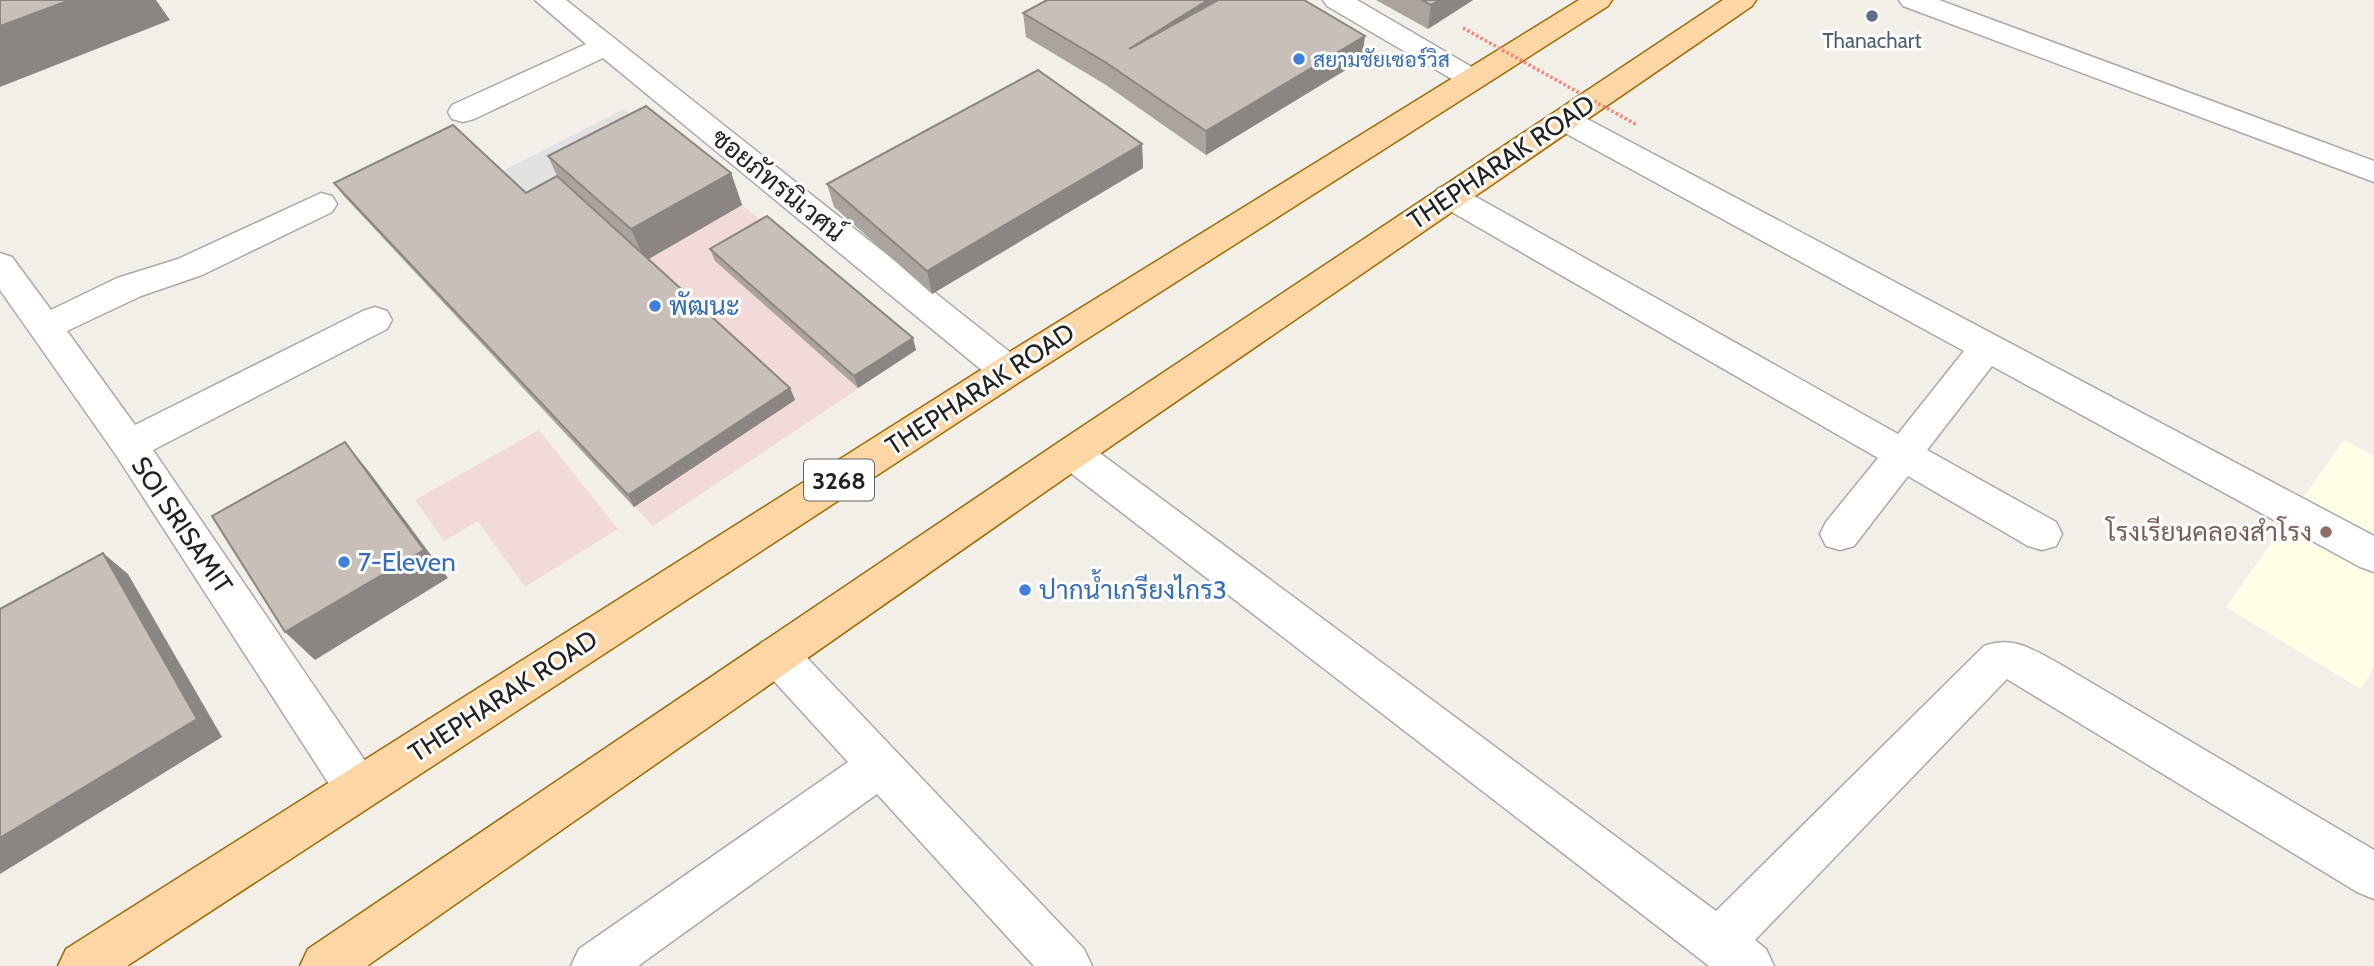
<svg xmlns="http://www.w3.org/2000/svg" width="2374" height="966" font-family="Cabin,Sarabun,sans-serif">
  <rect width="100%" height="100%" fill="#f2efe9"/>
  <g fill="#f2dad9">
    <polygon points="343,195 532,205 644,262 742,205 916,350 653,526"/>
    <polygon points="539,430 618,529 525,587 478,521 444,541 415,500"/>
  </g>
  <polygon fill="#ffffe5" points="2344,440 2374,456 2374,667 2361,689 2226,607"/>
  <polygon fill="#e2e2e2" points="624,109 659,138 532,205 498,173"/>
  <g fill="none" stroke-linecap="round" stroke-linejoin="round">
    <g stroke="#a9a9a9" stroke-width="3">
      <g id="minor">
        <polygon points="535,0 566,0 1021,361 1026,371 1021,381 1008,384 995,381 603,58 474,119 463,122 452,119 448,112 452,105 586,44"/>
        <polygon points="1323,0 1357,0 1482,73 1487,79 1482,85 1472,88 1462,85 1327,6"/>
        <polygon points="1899,0 1939,0 2374,161 2374,182 1903,6"/>
        <polygon points="1565,110 1576,113 2374,536 2374,572 2360,567 1992,366 1927,450 2056,522 2062,534 2056,546 2042,550 2028,546 1908,476 1854,546 1840,550 1826,546 1820,534 1826,522 1878,458 1438,204 1433,196 1438,188 1449,185 1460,188 1898,434 1964,351 1554,127 1550,120 1554,113"/>
        <polygon points="321,193 332,196 337,204 332,212 202,275 141,296 67,331 135,425 363,311 375,307 387,311 392,320 387,329 153,450 374,774 381,789 374,804 358,810 342,804 116,455 0,290 0,253 12,257 51,310 117,278 178,259"/>
        <path d="M1072,438L1085,442L1716,911L1984,646C2013,635 2033,650 2058,663L2374,850V899L2357,892L2007,679L1755,940L1766,949L1774,966H1709L1059,464L1053,453L1059,442Z"/>
        <polygon points="777,636 792,642 1084,949 1092,966 1034,966 877,794 638,966 571,966 579,949 848,762 762,668 756,655 762,642"/>
      </g>
    </g>
    <g stroke="#a06b00" stroke-width="3">
      <g id="major">
        <polygon points="1579,0 1612,0 1608,6 1021,381 127,966 58,966 66,949 995,361"/>
        <polygon points="1723,0 1756,0 1752,6 1085,464 367,966 300,966 308,949 1059,442"/>
      </g>
    </g>
    <use href="#minor" fill="#fff" fill-rule="evenodd"/>
    <use href="#major" fill="#fcd6a4" fill-rule="evenodd"/>
    <polyline stroke="#fa8072" stroke-width="3.5" stroke-dasharray="2.5 2.5" stroke-linecap="butt" points="1463,28 1637,125"/>
  </g>
  <g fill="#aba49e">
    <polygon points="1376,0 1473,0 1428,29"/>
    <polygon points="1023,13 1362,60 1206,155 1106,85 1026,37"/>
    <polygon points="1142,144 1143,168 932,294 834,207 827,184"/>
    <polygon points="548,156 731,173 742,205 649,259 790,388 795,400 634,507 343,195 334,183 526,193 557,176"/>
    <polygon points="710,249 916,350 858,388 715,261"/>
  </g>
  <g fill="#8b8681">
    <polygon points="0,0 156,0 170,20 0,87"/>
    <polygon points="1208,0 1245,0 1129,49"/>
    <polygon points="1440,0 1473,0 1428,29 1431,5"/>
    <polygon points="1365,36 1362,60 1206,155 1206,131"/>
    <polygon points="1142,144 1143,168 932,294 927,271"/>
    <polygon points="731,173 742,205 645,261 631,229"/>
    <polygon points="913,338 916,350 858,388 854,376"/>
    <polygon points="790,388 795,400 634,507 628,495"/>
    <polygon points="345,442 370,473 448,578 315,660 285,632"/>
    <polygon points="103,553 128,574 222,737 0,874 0,838"/>
  </g>
  <g fill="#c7bfb8" stroke="#8b8681" stroke-width="2">
    <polygon points="0,0 70,0 0,26"/>
    <polygon points="1047,0 1208,0 1129,49 1218,0 1304,0 1365,36 1206,131 1105,62 1023,13"/>
    <polygon points="1422,0 1440,0 1431,5"/>
    <polygon points="1038,70 1142,144 927,271 827,184"/>
    <polygon points="646,106 731,173 631,229 548,156"/>
    <polygon points="453,125 526,193 557,176 790,388 628,495 334,183"/>
    <polygon points="767,216 913,338 854,376 710,249"/>
    <polygon points="345,442 424,550 285,632 212,516"/>
    <polygon points="103,553 197,719 0,838 0,609"/>
  </g>
  <circle fill="#5c6f8a" stroke="#fff" stroke-width="2.5" cx="1872" cy="16" r="7"/>
  <g fill="#3f7fe0" stroke="#fff" stroke-width="2.5">
    <circle cx="1299" cy="59" r="7"/>
    <circle cx="655" cy="306" r="7"/>
    <circle cx="344" cy="562" r="7"/>
    <circle cx="1025" cy="590" r="7"/>
  </g>
  <circle fill="#8d6e63" stroke="#fff" stroke-width="2.5" cx="2326" cy="532" r="7"/>
  <g text-anchor="middle" dominant-baseline="central" stroke-width="6" stroke-linejoin="round" paint-order="stroke">
    <g font-size="21" fill="#4e5e75" stroke="#fff">
      <text x="1872" y="40">Thanachart</text>
    </g>
    <g font-size="21" fill="#366cbe" stroke="#fff" text-anchor="start">
      <text x="1313" y="59">สยามชัยเซอร์วิส</text>
    </g>
    <rect fill="#fff" stroke="#646464" stroke-width="2" x="804" y="459.5" width="70" height="41" rx="5"/>
    <g font-size="24" font-weight="bold" fill="#222">
      <text x="839" y="480">3268</text>
    </g>
    <g font-size="26" fill="#222" stroke="#fff">
      <text transform="translate(1501 162) rotate(-34)">THEPHARAK ROAD</text>
      <text transform="translate(778 185) rotate(39)">ซอยภัทรนิเวศน์</text>
      <text transform="translate(980 389) rotate(-33)">THEPHARAK ROAD</text>
      <text transform="translate(182 525) rotate(56)">SOI SRISAMIT</text>
      <text transform="translate(503 696) rotate(-33)">THEPHARAK ROAD</text>
    </g>
    <g font-size="26" fill="#366cbe" stroke="#fff" text-anchor="start">
      <text x="669" y="306">พัฒนะ</text>
      <text x="358" y="562">7-Eleven</text>
      <text x="1039" y="590">ปากน้ำเกรียงไกร3</text>
    </g>
    <g font-size="26" fill="#785e54" stroke="#fff" text-anchor="end">
      <text x="2312" y="532">โรงเรียนคลองสำโรง</text>
    </g>
  </g>
</svg>
